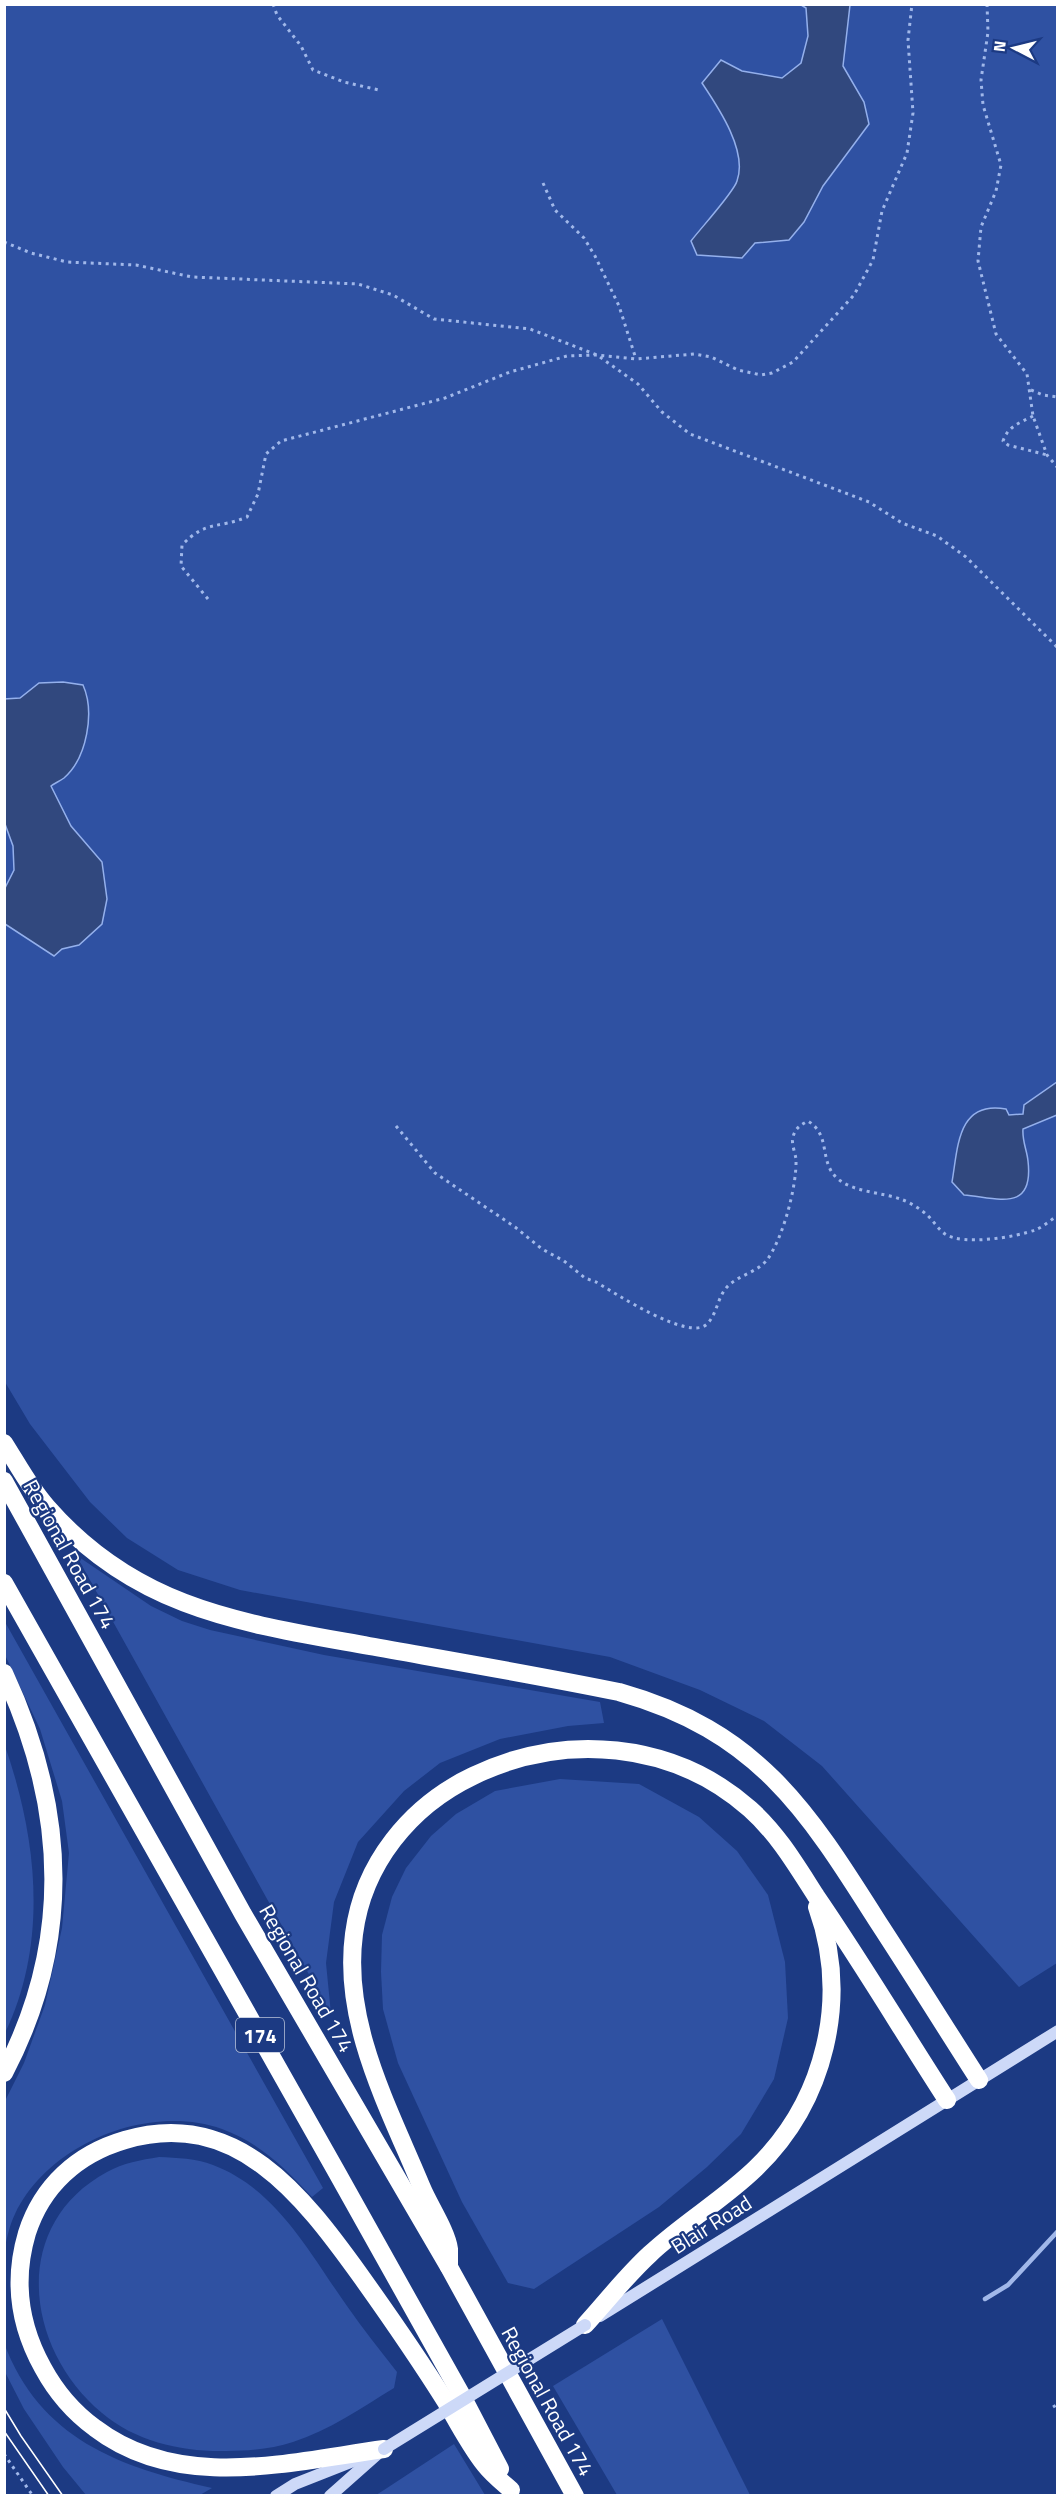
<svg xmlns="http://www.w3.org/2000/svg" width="1062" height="2500" font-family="'Titillium Web',sans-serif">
  <rect width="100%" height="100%" fill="#1c3a83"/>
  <g fill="#2f51a2">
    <polygon points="5,5 1057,5 1057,1963 1019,1987 822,1766 764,1721 700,1690 610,1657 240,1590 178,1570 127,1538 90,1502 30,1424 5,1382"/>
    <polygon points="76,1555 151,1606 182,1621 210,1630 324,1655 600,1702 604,1723 568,1726 500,1739 440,1763 404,1791 358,1842 334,1902 326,1963 331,2014"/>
    <path d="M5,1622L323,2188L312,2197C285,2168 260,2143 222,2129C149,2103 49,2143 15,2214C10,2224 7,2237 5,2248V2101L24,2063L45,2005L62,1928L69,1853L62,1801L40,1729L5,1655Z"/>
    <path d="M4,1743C37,1837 49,1941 5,2033Z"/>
    <polygon points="560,1779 639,1784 699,1817 737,1851 768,1895 785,1962 788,2018 774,2079 741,2134 707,2167 659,2207 534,2289 508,2283 462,2202 398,2063 383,2009 381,1972 382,1935 392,1897 406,1868 431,1836 456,1814 495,1791"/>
    <path d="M159,2157C177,2158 196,2158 213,2165C277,2189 310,2254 347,2306C363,2329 380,2350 397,2372L394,2388C361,2408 330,2430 293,2442C272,2449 248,2451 226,2451C183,2452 136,2442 102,2413C25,2349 9,2225 107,2172C123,2163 141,2160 159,2157Z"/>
    <polygon points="662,2319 750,2495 617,2495 553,2386"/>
    <path d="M4,2343C40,2439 119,2467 212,2488L200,2495H86L63,2467L24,2409L5,2372Z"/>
    <polygon points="454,2444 485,2495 376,2495 384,2490"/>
  </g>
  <g fill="#31487e" stroke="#94b0ec" stroke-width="1.5">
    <path d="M801,5H850L843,66L864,102L869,124L823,186L804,222L789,240L755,243L742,258L697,255L691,241C700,229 734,192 737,181C748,151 718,107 702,83L721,60L742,71L782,78L801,63L808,36L806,8Z"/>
    <path d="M63,682L83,685C95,712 87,758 64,778C60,781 55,783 51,786L71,826L102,862L107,899L102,924L79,945L62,949L54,956L5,924V888L14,870L13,846L5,824L4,699L20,698L39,683Z"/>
    <path d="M1057,1082V1115L1023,1129C1022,1141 1027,1150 1028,1161C1034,1213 998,1198 964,1195L952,1182C958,1148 957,1100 1006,1109L1009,1115L1023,1114L1024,1105Z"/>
  </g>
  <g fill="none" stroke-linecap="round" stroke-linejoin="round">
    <g stroke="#a1b8ea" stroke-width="3" stroke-dasharray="3 4.5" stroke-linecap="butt">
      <polyline points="273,4 277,15 301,46 313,70 344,82 379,90"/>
      <polyline points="987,4 988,32 981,80 983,105 1001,165 996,191 981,227 978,261 996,334 1027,374 1033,416 1047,455 1058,468"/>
      <polyline points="543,183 555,210 584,238 595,256 619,306 636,359"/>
      <polyline points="4,242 31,253 67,262 136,265 192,277 358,284 393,295 434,319 530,329 597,355 638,384 662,412 690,434 869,502 902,523 937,536 966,557 1058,648"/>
      <polyline points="1031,390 1043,395 1058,397"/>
      <path d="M1033,416C1020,423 1008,426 1003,441L1008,445L1047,455"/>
      <path d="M208,599L181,566L182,545C206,520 218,529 247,517L258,494L266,454L281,441L445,398L510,372L567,356L597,355L636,359L694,354L711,357L738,370L761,375L772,373L793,362L854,295L873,260L882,211L907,153L913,113L908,40L912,4"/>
      <path d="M396,1126L435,1173L515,1227L542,1249L564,1261L585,1278L596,1282C615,1293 689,1342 707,1324C718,1313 717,1296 729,1285C740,1275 757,1272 767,1260C783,1238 797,1186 796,1159C795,1152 791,1143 793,1137C795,1128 801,1125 808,1121C832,1136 818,1162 838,1179C855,1193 883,1192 903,1200C911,1203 920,1209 926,1214C933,1220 938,1229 945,1234C963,1246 1016,1237 1035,1230C1043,1227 1051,1220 1058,1215"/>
      <polyline points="1053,2407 1058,2404"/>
      <polyline points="4,2454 33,2496"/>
    </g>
    <polyline stroke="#a1b8ea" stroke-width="4.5" points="985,2299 1008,2285 1058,2231"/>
    <g stroke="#cdd9f8" stroke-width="12">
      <polyline points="600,2316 1058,2031"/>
      <polyline points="276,2496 295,2484 361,2458"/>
      <polyline points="330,2496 383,2449"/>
    </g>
    <g stroke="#fff" stroke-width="18">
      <path d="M4,1443C18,1465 30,1488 47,1507C137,1610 243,1623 369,1646C453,1661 536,1675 619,1692C757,1731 806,1808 878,1922C912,1974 945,2027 979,2080"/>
      <polyline points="4,1481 243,1914 449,2267 575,2496"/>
      <polyline points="4,1583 335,2169 462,2396 500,2469"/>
      <path d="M4,1673C66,1806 74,1940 4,2073"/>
      <path d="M449,2267C449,2261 449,2255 449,2249C447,2232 429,2205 422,2188C389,2108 342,2023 354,1934C363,1864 410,1806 473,1776C564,1732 673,1741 750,1809C778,1834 796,1865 816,1896C862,1963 903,2032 947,2100"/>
      <path d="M585,2325C606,2302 626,2276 650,2254C683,2223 723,2200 756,2168C825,2101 850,1999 817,1907"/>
      <path d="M384,2449C288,2462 179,2492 95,2428C73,2412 56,2392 43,2368C19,2325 13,2280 27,2233C42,2186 77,2154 125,2140C236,2107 303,2196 360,2275C390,2317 419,2359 446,2402C458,2423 470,2446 485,2465C492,2474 502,2482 511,2490"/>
    </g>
    <g stroke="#fff" stroke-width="1.5">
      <polyline points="4,2408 21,2436 63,2496"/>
      <polyline points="4,2431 49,2496"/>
    </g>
    <polyline stroke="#cdd9f8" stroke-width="12" points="384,2449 585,2325"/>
  </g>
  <g text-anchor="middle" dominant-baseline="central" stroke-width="4.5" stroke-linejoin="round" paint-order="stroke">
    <rect fill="#1c3a83" stroke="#bbc4da" stroke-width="1.5" x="236" y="2018" width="48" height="34" rx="4.5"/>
    <g font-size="20" font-weight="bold" fill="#fff">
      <text x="260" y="2035">174</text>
    </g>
    <g font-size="21" fill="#fff" stroke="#1c3a83">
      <text transform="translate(70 1554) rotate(61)">Regional Road 174</text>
      <text transform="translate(307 1978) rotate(60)">Regional Road 174</text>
      <text transform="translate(711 2224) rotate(-32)">Blair Road</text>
      <text transform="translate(548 2401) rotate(61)">Regional Road 174</text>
    </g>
  </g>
  <rect width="1062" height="2500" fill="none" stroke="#ffffff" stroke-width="12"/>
  <g transform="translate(1014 48) rotate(277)" stroke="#1c3a83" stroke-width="4.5" paint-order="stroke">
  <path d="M0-4.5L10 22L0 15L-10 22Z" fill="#ffffff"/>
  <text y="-9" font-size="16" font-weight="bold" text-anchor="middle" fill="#ffffff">N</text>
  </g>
</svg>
